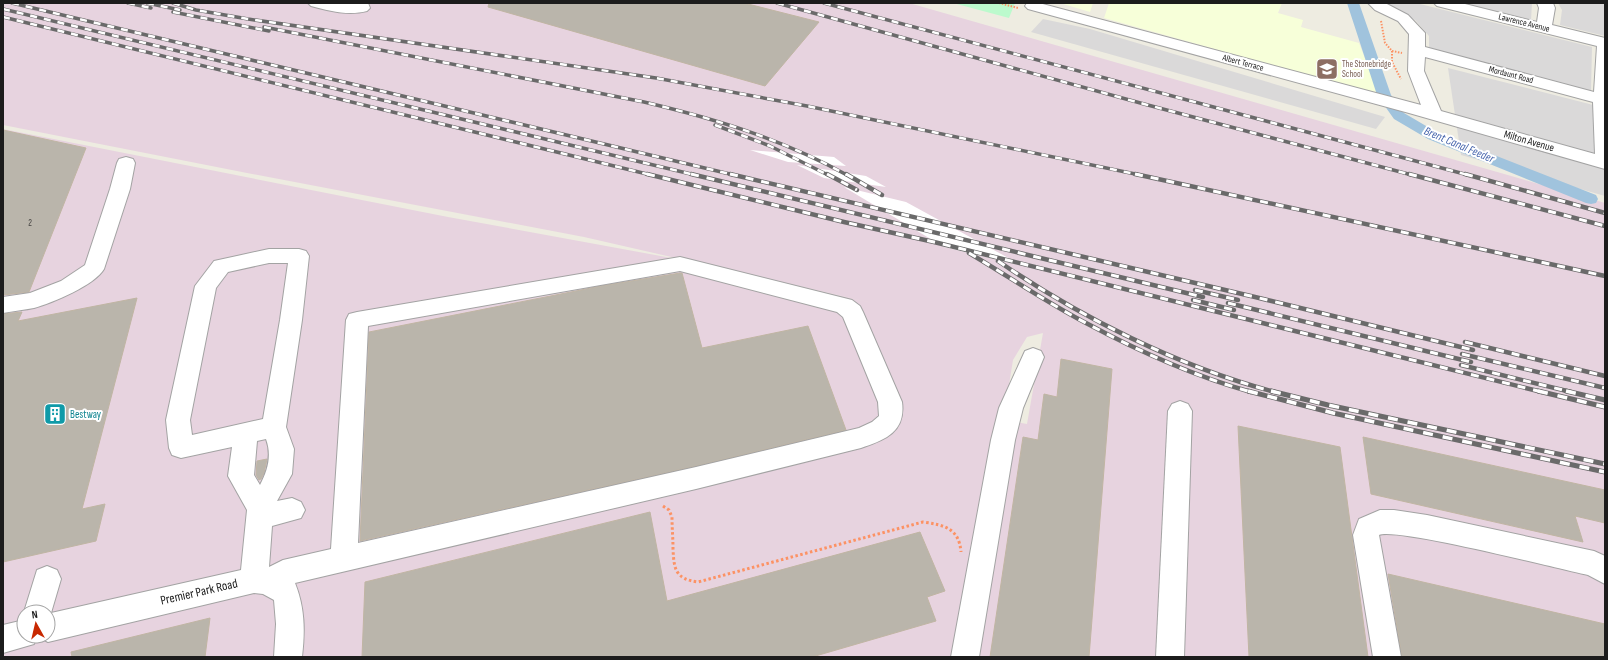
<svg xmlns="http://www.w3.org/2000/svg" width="1608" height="660" font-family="'Sofia Sans Condensed',sans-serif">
  <rect width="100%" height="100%" fill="#eeece1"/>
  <g fill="#dad9d9">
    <polygon points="1390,3 1416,3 1592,47 1591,91 1429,50 1429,36 1415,20 1388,8"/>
    <polygon points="1465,3 1532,3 1531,20 1464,3"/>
    <polygon points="1558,3 1605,3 1605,36 1560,25 1562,10"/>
    <polygon points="1043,19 1090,29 1385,117 1376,129 1031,32"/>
    <polygon points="1448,68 1605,108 1605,196 1461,155"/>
  </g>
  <path fill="#e7d3df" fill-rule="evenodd" d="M3,3H909L1605,203V657H979L1016,422L1027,424L1043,333L1027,337L1013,360L965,657H3V129L448,217L677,259L877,304L584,237L242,172L3,125ZM24,612H48V636H24Z"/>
  <g fill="#f7ffd9">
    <polygon points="1060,3 1093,3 1090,12"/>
    <polygon points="1109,3 1282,3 1278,13 1303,20 1301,27 1359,43 1379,95 1104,18"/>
  </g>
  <polygon fill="#bcfacd" points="953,3 1015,3 1009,18"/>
  <g fill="#fff">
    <polygon points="750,150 834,157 846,166 788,162"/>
    <polygon points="797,165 866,176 886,187 824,178"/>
    <polygon points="844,187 906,202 1023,266 944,247"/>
  </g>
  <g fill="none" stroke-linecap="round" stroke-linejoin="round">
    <polygon fill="#a0c3dd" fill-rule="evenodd" points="1347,3 1359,3 1391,95 1404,113 1438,133 1596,195 1598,199 1596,203 1591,204 1586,203 1428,139 1394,119 1377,95"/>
  </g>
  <g fill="#bab5ab" stroke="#c0b5a3">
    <polygon points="489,3 744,3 819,22 765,86 488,7"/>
    <polygon points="3,130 86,148 29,292 3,295"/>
    <polygon points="680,273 682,273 702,348 808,326 846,430 696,466 360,541 369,332 601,286"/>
    <polygon points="137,298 82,509 105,504 96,541 3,562 3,314 22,312 18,321"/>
    <polygon points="1061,359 1112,369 1089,657 990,657 1023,437 1038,440 1044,394 1057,397"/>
    <polygon points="1238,426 1340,447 1368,657 1249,657"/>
    <polygon points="1363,437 1605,490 1605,523 1575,516 1583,542 1371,494"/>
    <polygon points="267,459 264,473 261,479 259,480 256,475 257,461"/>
    <polygon points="650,512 667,601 920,532 945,591 927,597 936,621 812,657 362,657 365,582"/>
    <polygon points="1388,574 1605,624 1605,657 1402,657"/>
    <polygon points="210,618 205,657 72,657 71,652"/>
  </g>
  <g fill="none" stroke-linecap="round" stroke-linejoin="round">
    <g stroke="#a3a3a3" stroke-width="2">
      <g id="minor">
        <path d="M308,3H368L370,8L367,11C349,16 329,11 311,6Z"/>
        <path d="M1027,3H1039L1421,105L1408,71L1409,34L1398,21L1375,10L1368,3H1385L1408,15L1425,33V47L1594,92L1597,46L1437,6L1434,3H1461L1537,22L1539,8L1537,3H1553L1555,8L1552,25L1605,38V169L1409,113L1028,9L1025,6ZM1425,57L1593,102L1595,154L1441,111L1424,71Z"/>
        <path d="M126,157L133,159L135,163L130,189L104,269C95,285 52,303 34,308C24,310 13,311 3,313V297L30,293L61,281L85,265L110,189L117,163L119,159Z"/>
        <path d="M269,249H299L306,251L309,256L302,320L286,427L294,449L292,474L277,501L292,498L301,502L305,510L301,518L272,526L269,567L283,560L331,549L346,320L349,314L357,312L680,257L852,300L860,306L863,312L902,402C906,432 885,440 861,448L696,489L295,583C305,608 305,631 302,657H274L276,624L274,600L263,594L254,593L48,642L37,636L34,644L3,653V625L24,620V636H48V612H24L37,570L47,566L57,570L61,579L51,613L241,570L247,510L228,476L232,447L181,458L172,455L169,448L166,420L195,286L214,261ZM269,263H288L280,320L263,419L192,435L190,420L216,288L228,272ZM680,271L837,312L843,317L878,402L879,416L872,422L859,428L696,467L358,543L368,326ZM266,439C272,455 268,470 260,485L254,475L257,441Z"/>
        <polygon points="1033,348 1041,351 1044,357 1023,408 1015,440 979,657 951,657 991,440 999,408 1025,351"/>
        <polygon points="1180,401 1188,404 1192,411 1184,657 1156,657 1168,411 1172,404"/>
        <path d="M1380,510H1394L1427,515L1594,551L1605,556V584L1588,575C1559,569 1396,527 1379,535L1401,657H1373L1353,535L1359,519Z"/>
      </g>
    </g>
    <g stroke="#fc9264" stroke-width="2" stroke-dasharray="1.5 1.5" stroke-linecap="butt">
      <polyline points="999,3 1018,8"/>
      <polyline points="1381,21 1385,43 1392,51 1392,62 1401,79"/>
      <polyline points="1392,51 1402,53"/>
    </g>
    <path stroke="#fc9264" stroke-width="3" stroke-dasharray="2.5 2.5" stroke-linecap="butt" d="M663,506L669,510L672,517C672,528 673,538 673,549C674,569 675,579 698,582L923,522C944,525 959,528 961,552"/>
    <use href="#minor" fill="#fff" fill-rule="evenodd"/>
    <g stroke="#6a6a6a" stroke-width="3.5">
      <g id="rail-far2">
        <polyline points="12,3 734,175"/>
        <polyline points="128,3 151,8"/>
        <polyline points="147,3 180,10"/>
        <polyline points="173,3 196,10 248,19 656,78 807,106 1140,175"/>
        <polyline points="777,3 1144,104 1412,175"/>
        <polyline points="824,3 1468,175"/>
        <polyline points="3,9 695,175"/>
        <polyline points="173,12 269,31"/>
        <polyline points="3,17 651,175"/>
        <path d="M264,27L644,102C716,119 782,139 847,175"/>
        <polyline points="715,125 770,146 828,175"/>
      </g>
    </g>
    <g stroke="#6a6a6a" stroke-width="4.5">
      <g id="rail-far1">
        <polyline points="647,174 844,222 934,242 1542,392"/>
        <polyline points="691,174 1203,297"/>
        <polyline points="730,174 1255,297 1473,350"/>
        <polyline points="827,174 857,190"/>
        <polyline points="846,174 882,195"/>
        <polyline points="1135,174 1605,276"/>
        <polyline points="1409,174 1605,226"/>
        <polyline points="1465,174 1605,213"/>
        <path d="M969,253C1008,276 1046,302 1086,323C1138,351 1194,376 1251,392"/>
        <path d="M998,261C1080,317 1179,367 1275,392"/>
        <polyline points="1195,290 1238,300"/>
        <polyline points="1193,300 1234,310"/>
        <polyline points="1228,303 1471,362"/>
        <polyline points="1465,342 1605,376"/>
        <polyline points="1462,354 1605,388"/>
        <polyline points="1461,365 1571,392"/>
      </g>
    </g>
    <g stroke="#6a6a6a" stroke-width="5">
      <g id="rail">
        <polyline points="1248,391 1333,413 1605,472"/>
        <polyline points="1271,391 1328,405 1605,464"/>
        <polyline points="1538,391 1605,407"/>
        <polyline points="1566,391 1605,400"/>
      </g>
    </g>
    <use href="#rail-far2" stroke="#fff" stroke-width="2.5" stroke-dasharray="7" stroke-linecap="butt"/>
    <use href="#rail-far1" stroke="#fff" stroke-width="3" stroke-dasharray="8" stroke-linecap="butt"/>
    <use href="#rail" stroke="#fff" stroke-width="3.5" stroke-dasharray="10" stroke-linecap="butt"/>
  </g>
  <defs>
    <g id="school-square" transform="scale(1.15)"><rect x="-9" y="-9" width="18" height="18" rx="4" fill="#8d6e63" stroke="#fff"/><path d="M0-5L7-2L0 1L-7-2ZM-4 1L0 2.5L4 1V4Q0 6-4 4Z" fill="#fff"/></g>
    <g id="building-square" transform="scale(1.15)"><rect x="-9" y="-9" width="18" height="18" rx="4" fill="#0f9aa8" stroke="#fff"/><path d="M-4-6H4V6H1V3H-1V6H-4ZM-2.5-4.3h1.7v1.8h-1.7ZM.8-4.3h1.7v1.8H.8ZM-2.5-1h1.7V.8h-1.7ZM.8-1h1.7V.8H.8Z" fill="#fff"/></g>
  </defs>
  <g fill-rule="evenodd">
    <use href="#school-square" x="1327" y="69"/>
    <use href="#building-square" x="55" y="414"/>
  </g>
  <g text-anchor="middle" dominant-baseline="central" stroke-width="4" stroke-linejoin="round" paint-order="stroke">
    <g font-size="9" fill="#1c1c1c" stroke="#fff">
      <text transform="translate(1524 23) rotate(14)">Lawrence Avenue</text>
      <text transform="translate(1243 63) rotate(15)">Albert Terrace</text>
      <text transform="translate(1511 75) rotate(15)">Mordaunt Road</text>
    </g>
    <g font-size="9" fill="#785e54" stroke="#fff" text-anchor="start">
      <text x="1342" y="64">The Stonebridge<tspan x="1342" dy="10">School</tspan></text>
    </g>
    <g font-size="9" fill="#444240">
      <text x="30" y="223">2</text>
    </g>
    <g font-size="11" fill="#1c1c1c" stroke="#fff">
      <text transform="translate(1529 141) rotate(16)">Milton Avenue</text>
    </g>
    <g font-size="11" fill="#0d838f" stroke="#fff" text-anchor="start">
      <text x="70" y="414">Bestway</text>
    </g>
    <g font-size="12" font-style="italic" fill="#4765ad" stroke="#fff">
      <text transform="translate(1459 145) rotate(23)">Brent Canal Feeder</text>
    </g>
    <g font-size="13" fill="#1c1c1c" stroke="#fff">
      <text transform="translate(199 592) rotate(-13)">Premier Park Road</text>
    </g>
  </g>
  <rect width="1608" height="660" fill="none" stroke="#1c1c1c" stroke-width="8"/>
  <g transform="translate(36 624) rotate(352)"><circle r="19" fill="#ffffff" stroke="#a4a4a4"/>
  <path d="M0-3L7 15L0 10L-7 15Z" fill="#c82800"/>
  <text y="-6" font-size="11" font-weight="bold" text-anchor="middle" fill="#1c1c1c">N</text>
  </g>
</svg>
